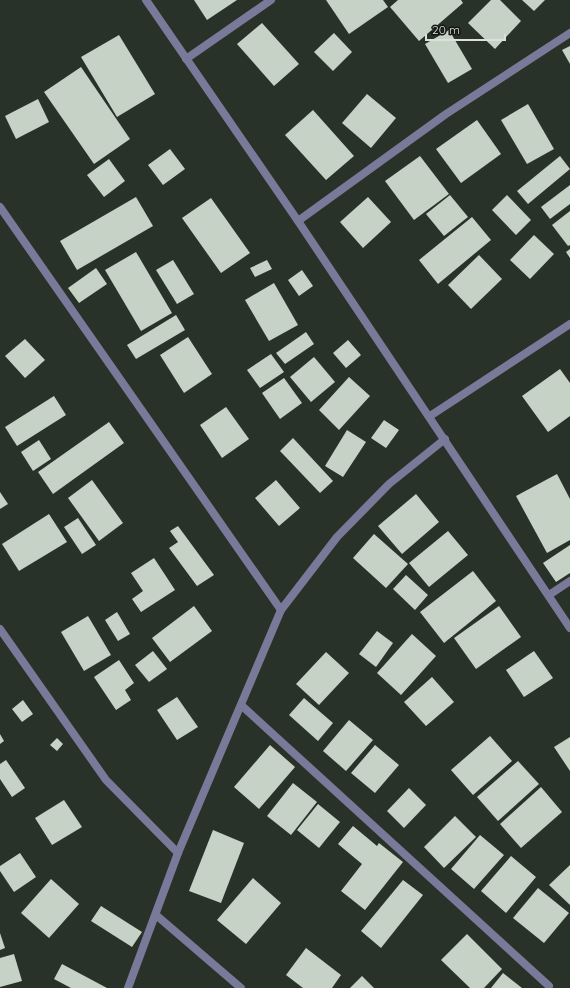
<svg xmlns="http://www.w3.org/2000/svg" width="570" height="988" font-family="Quicksand,sans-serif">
  <rect width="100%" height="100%" fill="#293228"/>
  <g fill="#c7d2c6">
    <polygon points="194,0 237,0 207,20"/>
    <polygon points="326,0 383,0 388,7 349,34"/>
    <polygon points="398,0 461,0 463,3 419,41 390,7"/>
    <polygon points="491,0 500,0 521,21 495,49 468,23"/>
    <polygon points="522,0 545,0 534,11"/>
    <polygon points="262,23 299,64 274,86 237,44"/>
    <polygon points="449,30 472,69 448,83 425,44"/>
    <polygon points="334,33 352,52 333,71 314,52"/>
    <polygon points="119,35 155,94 117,117 81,57"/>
    <polygon points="570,46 570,64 562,50"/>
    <polygon points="81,67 130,139 94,164 44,92"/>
    <polygon points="367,94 396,118 371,148 342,123"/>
    <polygon points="38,99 49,122 16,139 5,116"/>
    <polygon points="528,104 554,149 527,164 501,120"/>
    <polygon points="313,110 354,156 326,180 285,135"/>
    <polygon points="477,120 501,154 461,183 436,149"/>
    <polygon points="170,149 185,169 163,185 148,165"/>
    <polygon points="420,156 449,194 414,220 385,181"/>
    <polygon points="560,156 570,169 528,204 517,191"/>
    <polygon points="109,159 125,181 104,197 87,175"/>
    <polygon points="570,185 570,204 550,219 541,207"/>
    <polygon points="450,195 468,217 444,236 426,214"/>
    <polygon points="507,195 531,220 516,235 492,210"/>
    <polygon points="136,197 153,226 77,270 60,241"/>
    <polygon points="368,197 391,222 363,248 340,222"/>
    <polygon points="211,198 250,253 221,273 182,218"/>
    <polygon points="570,211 570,245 568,246 552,225"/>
    <polygon points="472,217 491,240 438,284 419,260"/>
    <polygon points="534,235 554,254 530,279 510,260"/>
    <polygon points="570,249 570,258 566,252"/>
    <polygon points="136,252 172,313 141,331 105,270"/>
    <polygon points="479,255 502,279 471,309 448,285"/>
    <polygon points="173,260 194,294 177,304 156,270"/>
    <polygon points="267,260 272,269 255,277 250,268"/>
    <polygon points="96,268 107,284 79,303 68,288"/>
    <polygon points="302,270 313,286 299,296 288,280"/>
    <polygon points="274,283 298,325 269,341 245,300"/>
    <polygon points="176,315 185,330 136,359 127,345"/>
    <polygon points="306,332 314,344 285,364 276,353"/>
    <polygon points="188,337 212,374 184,393 160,355"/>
    <polygon points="25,339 45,360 25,378 5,356"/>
    <polygon points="348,340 361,355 346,368 333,353"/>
    <polygon points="271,354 284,372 260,388 247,370"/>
    <polygon points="314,357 335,382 311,402 290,377"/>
    <polygon points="560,369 570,383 570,416 548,432 522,396"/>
    <polygon points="349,377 370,396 339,430 319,410"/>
    <polygon points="284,378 302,403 280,419 262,393"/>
    <polygon points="54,396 66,415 17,446 5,427"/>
    <polygon points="226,407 249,439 222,458 200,425"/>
    <polygon points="384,420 399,430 386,448 371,438"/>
    <polygon points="109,422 124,443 53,494 38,472"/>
    <polygon points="347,430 366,442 343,477 325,466"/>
    <polygon points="293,438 333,481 320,493 280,451"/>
    <polygon points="39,440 51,459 33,471 21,452"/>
    <polygon points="557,474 570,499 570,540 547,553 516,496"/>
    <polygon points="92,480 123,523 99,541 68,498"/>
    <polygon points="276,480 300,508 279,526 255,498"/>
    <polygon points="0,492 8,504 0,509"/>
    <polygon points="416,494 439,522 402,554 378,526"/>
    <polygon points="49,514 67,542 19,571 2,544"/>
    <polygon points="78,518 96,545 82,554 64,527"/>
    <polygon points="178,526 214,575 197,586 169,548 178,542 170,531"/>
    <polygon points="448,531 468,555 429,587 409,563"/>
    <polygon points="374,534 408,564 386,588 353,558"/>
    <polygon points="570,545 570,573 556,582 543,563"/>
    <polygon points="154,558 175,590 141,612 132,599 143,591 131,573"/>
    <polygon points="473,571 496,601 444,643 420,612"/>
    <polygon points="406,575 428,595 415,610 393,589"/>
    <polygon points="194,606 212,631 170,662 152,638"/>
    <polygon points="499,606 521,637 476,669 454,638"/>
    <polygon points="117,612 130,634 118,641 105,620"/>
    <polygon points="88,616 111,655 84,671 61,632"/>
    <polygon points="377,631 393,643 376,667 359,654"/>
    <polygon points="412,634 436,656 401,695 377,673"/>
    <polygon points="153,651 167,669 149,682 135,665"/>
    <polygon points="534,651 553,678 524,697 506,670"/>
    <polygon points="326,652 349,673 319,705 296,684"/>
    <polygon points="119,660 134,683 125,690 131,700 116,710 94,677"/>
    <polygon points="432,677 454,702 426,726 404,702"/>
    <polygon points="177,697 198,727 177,740 157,710"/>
    <polygon points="304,698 333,723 318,741 289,715"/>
    <polygon points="23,700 33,714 22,722 12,709"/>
    <polygon points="349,720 373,740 346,771 323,751"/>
    <polygon points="0,734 4,741 0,744"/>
    <polygon points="490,736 512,761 473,795 451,770"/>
    <polygon points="570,737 570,771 554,747"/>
    <polygon points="57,738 63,744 57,751 50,745"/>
    <polygon points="270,745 295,767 259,809 234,787"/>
    <polygon points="375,745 399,765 375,793 351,773"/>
    <polygon points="6,760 25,788 12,797 0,779 0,764"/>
    <polygon points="518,761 539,784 498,821 477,797"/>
    <polygon points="293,783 317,802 291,835 267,816"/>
    <polygon points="541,787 562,812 521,848 500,824"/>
    <polygon points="409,788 426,805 404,828 387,811"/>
    <polygon points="64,800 82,827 52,845 35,818"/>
    <polygon points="318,804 340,822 319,848 297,830"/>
    <polygon points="455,816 476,837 444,868 424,847"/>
    <polygon points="353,826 377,846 379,843 403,862 365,910 341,891 362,864 338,844"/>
    <polygon points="213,830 244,843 221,903 189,891"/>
    <polygon points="480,835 504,855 474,889 451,869"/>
    <polygon points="20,853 36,877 14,892 0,871 0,866"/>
    <polygon points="511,856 536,877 506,913 481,891"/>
    <polygon points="570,865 570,905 549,885"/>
    <polygon points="253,878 281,903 246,944 217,920"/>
    <polygon points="51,879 79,904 49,938 21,913"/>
    <polygon points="403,880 423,895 381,948 361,931"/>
    <polygon points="538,888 569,913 544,943 513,918"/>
    <polygon points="101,906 142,932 132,947 91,921"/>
    <polygon points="0,933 5,948 0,950"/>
    <polygon points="467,934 502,969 484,988 470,988 441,960"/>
    <polygon points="306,948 341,975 332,988 303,988 286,975"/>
    <polygon points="14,954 22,981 0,987 0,958"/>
    <polygon points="62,964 107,988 71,988 54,979"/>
    <polygon points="503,973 522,988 491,988"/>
    <polygon points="362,976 374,988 350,988"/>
  </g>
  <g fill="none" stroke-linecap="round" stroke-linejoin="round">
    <g stroke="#797a99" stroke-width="8">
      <polyline points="146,0 298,221 570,628"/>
      <polyline points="186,59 271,0"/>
      <polyline points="0,207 281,610"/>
      <polyline points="298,221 446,114 570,33"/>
      <polyline points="430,416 570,324"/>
      <polyline points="549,595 570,581"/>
      <polyline points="0,629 106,780 178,853"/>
      <polyline points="241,705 549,986"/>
      <polyline points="156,915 241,988"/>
      <polyline points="128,988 178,853 281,610 337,537 389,484 445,439"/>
    </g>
  </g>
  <path d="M426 34v6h79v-6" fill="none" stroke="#dae0da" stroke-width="2"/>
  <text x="432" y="34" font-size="12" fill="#dae0da" stroke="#141814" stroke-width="3" paint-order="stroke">20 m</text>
</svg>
